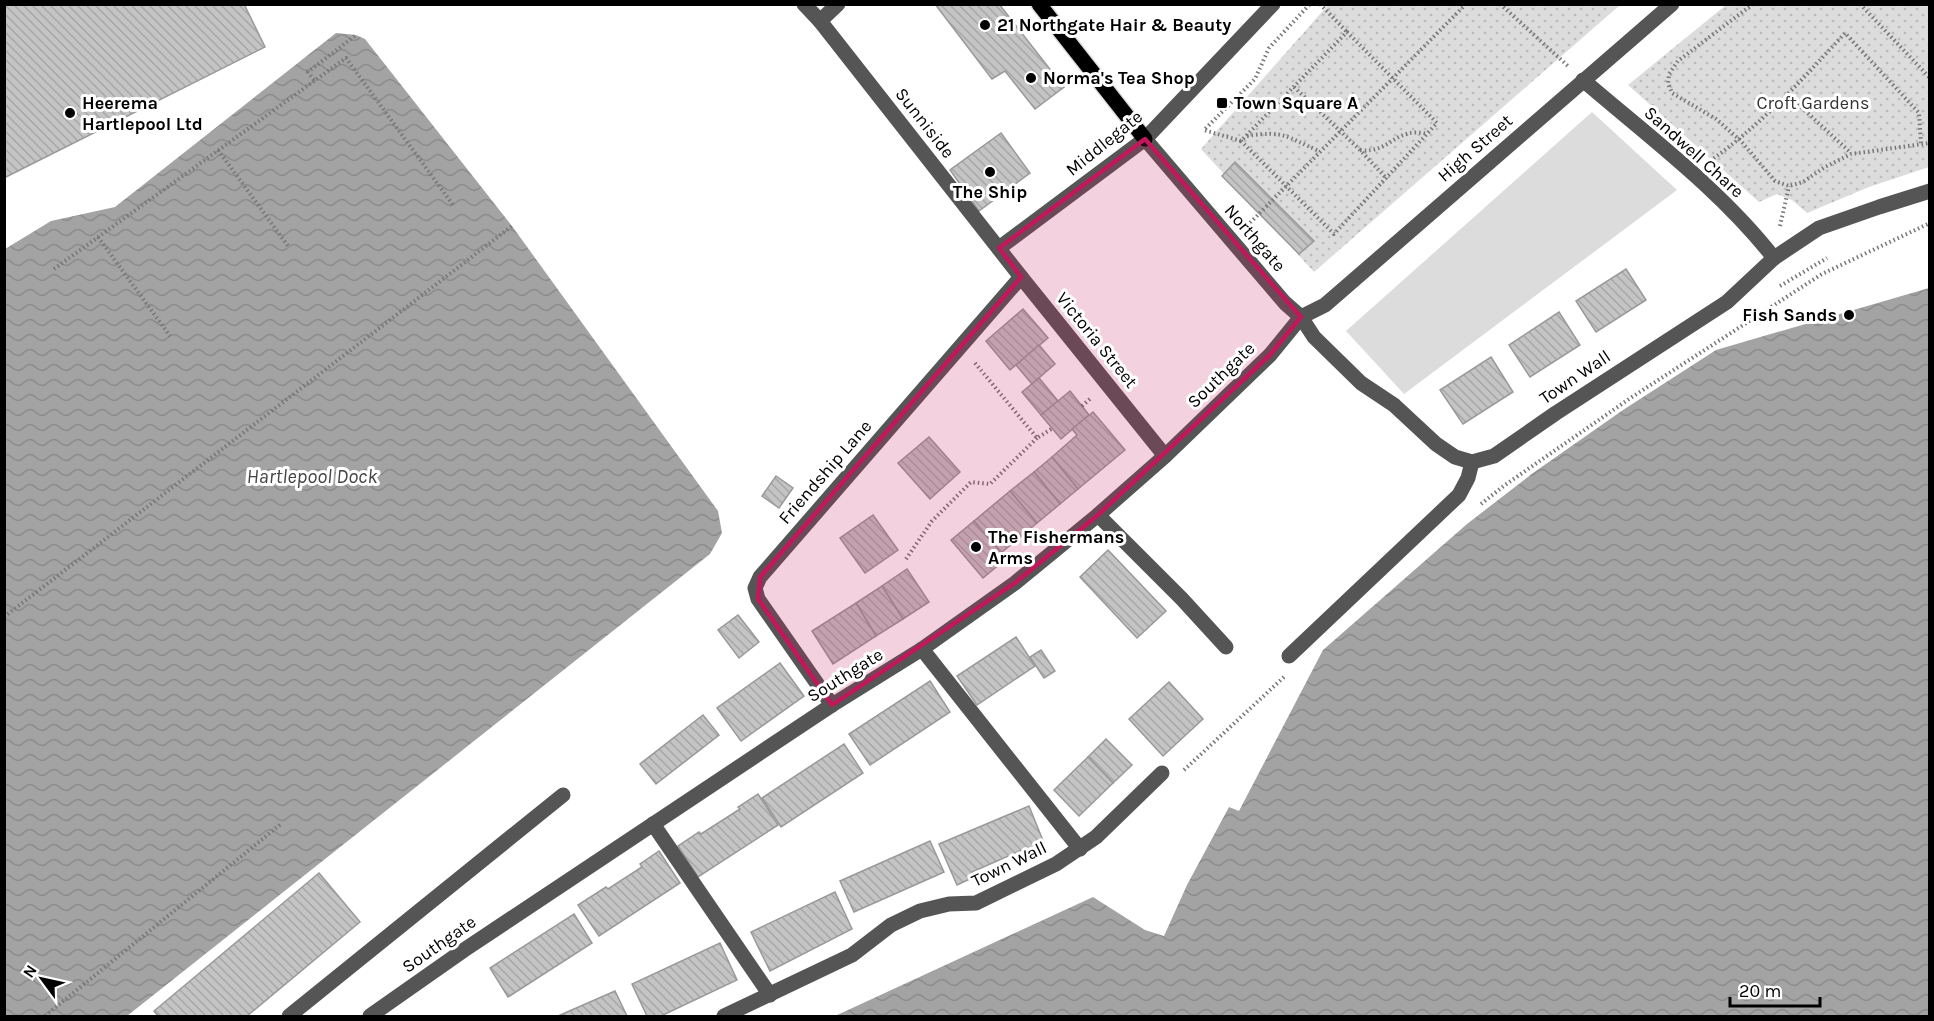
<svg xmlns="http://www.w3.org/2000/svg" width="1934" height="1021" font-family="Karla,sans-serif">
  <defs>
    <pattern id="park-dots" width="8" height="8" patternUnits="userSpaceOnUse" patternTransform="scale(1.5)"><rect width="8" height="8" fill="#dcdcdc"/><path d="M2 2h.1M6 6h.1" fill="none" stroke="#bbb" stroke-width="1.8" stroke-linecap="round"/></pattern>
    <pattern id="water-waves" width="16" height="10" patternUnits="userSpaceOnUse" patternTransform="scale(1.5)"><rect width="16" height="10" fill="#a3a3a3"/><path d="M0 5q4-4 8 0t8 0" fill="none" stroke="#8b8b8b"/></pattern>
    <pattern id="building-back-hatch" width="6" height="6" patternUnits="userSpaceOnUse" patternTransform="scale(1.5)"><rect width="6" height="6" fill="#c4c4c4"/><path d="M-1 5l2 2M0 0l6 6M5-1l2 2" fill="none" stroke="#a7a7a7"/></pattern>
  </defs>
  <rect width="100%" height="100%" fill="#fff"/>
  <polygon fill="#dcdcdc" points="1592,112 1677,190 1404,394 1346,331"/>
  <g fill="url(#park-dots)">
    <polygon points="1328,5 1620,5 1314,272 1201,149"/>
    <polygon points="1726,5 1929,5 1929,167 1869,187 1807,213 1792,200 1777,194 1759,202 1628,85"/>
  </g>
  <g fill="url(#water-waves)">
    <polygon points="336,33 356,35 365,39 512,226 718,511 722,533 710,554 127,1016 5,1016 5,249 51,221 115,207"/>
    <polygon points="1929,288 1929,1016 835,1016 1093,897 1145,930 1164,936 1187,885 1229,807 1239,811 1323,650 1467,524 1533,473 1623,410 1716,350"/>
  </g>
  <g fill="url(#building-back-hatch)" stroke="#999" stroke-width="1.5">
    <polygon points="4,4 244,4 265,47 4,178"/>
    <polygon points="935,4 999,4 1064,87 1035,109 1005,71 992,79"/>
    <polygon points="1001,133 1030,173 979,211 950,170"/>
    <polygon points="1235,162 1314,241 1299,254 1222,176"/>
    <polygon points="1626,269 1646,300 1596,332 1576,301"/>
    <polygon points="1023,309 1048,338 1010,370 986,341"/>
    <polygon points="1559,312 1580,345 1530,377 1509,345"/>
    <polygon points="1039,345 1055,364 1032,384 1016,365"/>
    <polygon points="1491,357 1513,392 1463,424 1440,390"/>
    <polygon points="1039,378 1058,401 1041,415 1022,392"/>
    <polygon points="1070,391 1089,415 1061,439 1041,415"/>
    <polygon points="1093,412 1125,450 1078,489 1052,457 1077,435 1072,429"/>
    <polygon points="929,437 960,472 930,499 898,463"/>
    <polygon points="1052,457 1078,489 1060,504 1034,472"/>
    <polygon points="1034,472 1060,504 1037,523 1010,491"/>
    <polygon points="776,476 793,488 779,508 762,496"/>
    <polygon points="1010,491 1037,523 1001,553 974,521"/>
    <polygon points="873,515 898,550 865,573 840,538"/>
    <polygon points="974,521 1006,559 983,578 951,540"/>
    <polygon points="1108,550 1166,611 1137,638 1080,577"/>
    <polygon points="907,569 929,602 903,619 882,586"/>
    <polygon points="882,586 903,619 876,636 856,603"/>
    <polygon points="856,603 876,636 833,664 812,631"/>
    <polygon points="738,615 759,642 739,658 718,630"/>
    <polygon points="1016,637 1035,666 977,705 957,676"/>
    <polygon points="1041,650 1055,671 1044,678 1030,657"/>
    <polygon points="780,663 804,696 741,741 717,708"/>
    <polygon points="930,681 950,712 870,765 849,734"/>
    <polygon points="1169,682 1203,719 1163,756 1129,719"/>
    <polygon points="703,715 719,735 656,784 640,764"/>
    <polygon points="1106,739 1132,765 1113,783 1088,757"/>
    <polygon points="844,744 863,773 781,827 762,798"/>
    <polygon points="1088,757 1113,783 1079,816 1054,790"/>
    <polygon points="758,794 778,825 698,877 678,846 699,832 701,834 740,809 738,807"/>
    <polygon points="1029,806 1044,843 1023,852 1022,850 972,872 974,877 957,885 939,844"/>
    <polygon points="930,841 944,872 854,912 840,881"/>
    <polygon points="659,851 680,883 599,936 578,905 606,887 608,889 642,867 640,864"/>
    <polygon points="319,873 360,922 247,1016 158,1016 154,1011"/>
    <polygon points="835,892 852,929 770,971 751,932"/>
    <polygon points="574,914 592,943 508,997 490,968"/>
    <polygon points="720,943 737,980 661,1016 647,1016 632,984"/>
    <polygon points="615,991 627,1016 558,1016"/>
  </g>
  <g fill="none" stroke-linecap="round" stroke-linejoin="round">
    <g stroke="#dbdbdb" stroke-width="18">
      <polyline id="major" points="1039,4 1145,139"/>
    </g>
    <g stroke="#777" stroke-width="4" stroke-dasharray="1.5 3" stroke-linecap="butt">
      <polyline points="1320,4 1347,32"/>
      <polyline points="1500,4 1568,66"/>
      <polyline points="1753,4 1678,61 1669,74 1668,83 1672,93 1716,119 1740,140 1775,181 1789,186 1803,182 1825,167 1851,154 1930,143"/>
      <polyline points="1860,4 1930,78"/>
      <polygon points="1347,32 1437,123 1334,234 1241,141"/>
      <polyline points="314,80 308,72 356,35"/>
      <polyline points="1294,87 1360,150 1387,179"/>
      <polyline points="1788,95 1851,153"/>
      <path d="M1247,136C1285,130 1286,137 1319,151"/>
      <polyline points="1241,141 1204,130 1255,79 1269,48 1310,4"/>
      <polyline points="218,150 288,246"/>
      <path d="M1360,150C1391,154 1394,126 1428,134"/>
      <path d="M1710,161C1761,125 1803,79 1845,33L1919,113L1921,143"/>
      <polyline points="1247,226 1466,4"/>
      <polyline points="1780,226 1789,186"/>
      <polyline points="98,237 170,336"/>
      <polyline points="54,269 346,58 453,205"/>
      <polyline points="1780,286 1827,258"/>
      <polyline points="975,363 1037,438 1053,428"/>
      <polyline points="1082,406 1091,398"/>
      <polyline points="1481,504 1505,485 1632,397 1822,274 1930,223"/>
      <polyline points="906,559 932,521 971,482 990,484 1037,438"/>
      <polyline points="4,617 512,226"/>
      <polyline points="1184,770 1284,677"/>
      <polyline points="45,1016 281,824"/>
    </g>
    <g stroke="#555" stroke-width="15">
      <polyline points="804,4 820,21 1021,277 1165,456"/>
      <polyline points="820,21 838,4"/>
      <path d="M1583,80C1648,136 1721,190 1774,258"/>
      <polyline points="1145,139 1285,303 1301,317 1314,337 1361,383 1394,405 1436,444 1455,457 1472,462"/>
      <polyline points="999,248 1145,139 1273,4"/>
      <polyline points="1472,462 1494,456 1556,413 1727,302 1774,258 1819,228 1879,207 1930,191"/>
      <polyline points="1098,515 1182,599 1226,647"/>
      <polyline points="922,649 1080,849"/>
      <polyline points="1289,656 1459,495 1468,478 1472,462"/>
      <polyline points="832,705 758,599 755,588 760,577 1021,277"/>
      <polyline points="653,824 770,995"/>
      <polyline points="289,1016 563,795"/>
      <polyline points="370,1016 464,950 832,705 922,649 1015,583 1098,515 1165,456 1270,355 1301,317 1325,305 1672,4"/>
      <polyline points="724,1016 852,955 891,925 920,911 949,904 976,903 1056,864 1096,837 1162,773"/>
    </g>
    <use href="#major" stroke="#000" stroke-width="15"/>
  </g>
  <path fill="#c2185b" fill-opacity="0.2" stroke="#c2185b" stroke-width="4.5" stroke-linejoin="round" d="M1145,139L1301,317L1270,355L1098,515L1015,583L832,705L758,599L760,577L1021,277L999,248Z"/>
  <g fill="#000" stroke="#fff" stroke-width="2">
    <circle cx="985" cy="25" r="6"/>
    <circle cx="1031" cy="78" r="6"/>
    <rect x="1216" y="97" width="12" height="12" rx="3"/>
    <circle cx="70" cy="113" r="6"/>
    <circle cx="990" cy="172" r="6"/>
    <circle cx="1849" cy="315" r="6"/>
    <circle cx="976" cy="547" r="6"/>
  </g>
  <g text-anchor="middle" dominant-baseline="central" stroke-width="6" stroke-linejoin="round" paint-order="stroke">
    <g font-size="18" font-weight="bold" fill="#000" stroke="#fff" text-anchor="start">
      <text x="997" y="25">21 Northgate Hair &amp; Beauty</text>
      <text x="1043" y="78">Norma's Tea Shop</text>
      <text x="82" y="103">Heerema<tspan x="82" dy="21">Hartlepool Ltd</tspan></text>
      <text x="1234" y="103">Town Square A</text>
      <text x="990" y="192" text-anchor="middle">The Ship</text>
      <text x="1837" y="315" text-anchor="end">Fish Sands</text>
      <text x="988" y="537">The Fishermans<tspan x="988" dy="21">Arms</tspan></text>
    </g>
    <g font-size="18" fill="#333" stroke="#fff">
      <text x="1813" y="103">Croft Gardens</text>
    </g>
    <g font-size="18" fill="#000" stroke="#fff">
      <text transform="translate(925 123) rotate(52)">Sunniside</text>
      <text transform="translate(1104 143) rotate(-39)">Middlegate</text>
      <text transform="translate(1475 148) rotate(-41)">High Street</text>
      <text transform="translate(1694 152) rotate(42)">Sandwell Chare</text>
      <text transform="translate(1255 238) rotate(49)">Northgate</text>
      <text transform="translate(1097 340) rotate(51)">Victoria Street</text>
      <text transform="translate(1221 375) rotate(-44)">Southgate</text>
      <text transform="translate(1575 377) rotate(-34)">Town Wall</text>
      <text transform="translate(825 472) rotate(-49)">Friendship Lane</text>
      <text transform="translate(845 675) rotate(-32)">Southgate</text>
      <text transform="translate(1009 864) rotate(-26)">Town Wall</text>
      <text transform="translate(439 944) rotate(-35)">Southgate</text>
    </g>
    <g font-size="20" font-style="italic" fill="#444" stroke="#fff">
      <text x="312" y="476">Hartlepool Dock</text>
    </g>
  </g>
  <rect width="1934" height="1021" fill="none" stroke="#000000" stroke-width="12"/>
  <g transform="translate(42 979) rotate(303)" stroke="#ffffff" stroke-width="4.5" paint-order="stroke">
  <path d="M0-4.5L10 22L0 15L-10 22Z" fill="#000000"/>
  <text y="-9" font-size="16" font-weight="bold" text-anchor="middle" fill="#000000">N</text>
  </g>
  <path d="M1730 997v9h90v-9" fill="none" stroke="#000000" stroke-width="3"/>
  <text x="1739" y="997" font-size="18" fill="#000000" stroke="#ffffff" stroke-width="4.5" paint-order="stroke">20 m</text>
</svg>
